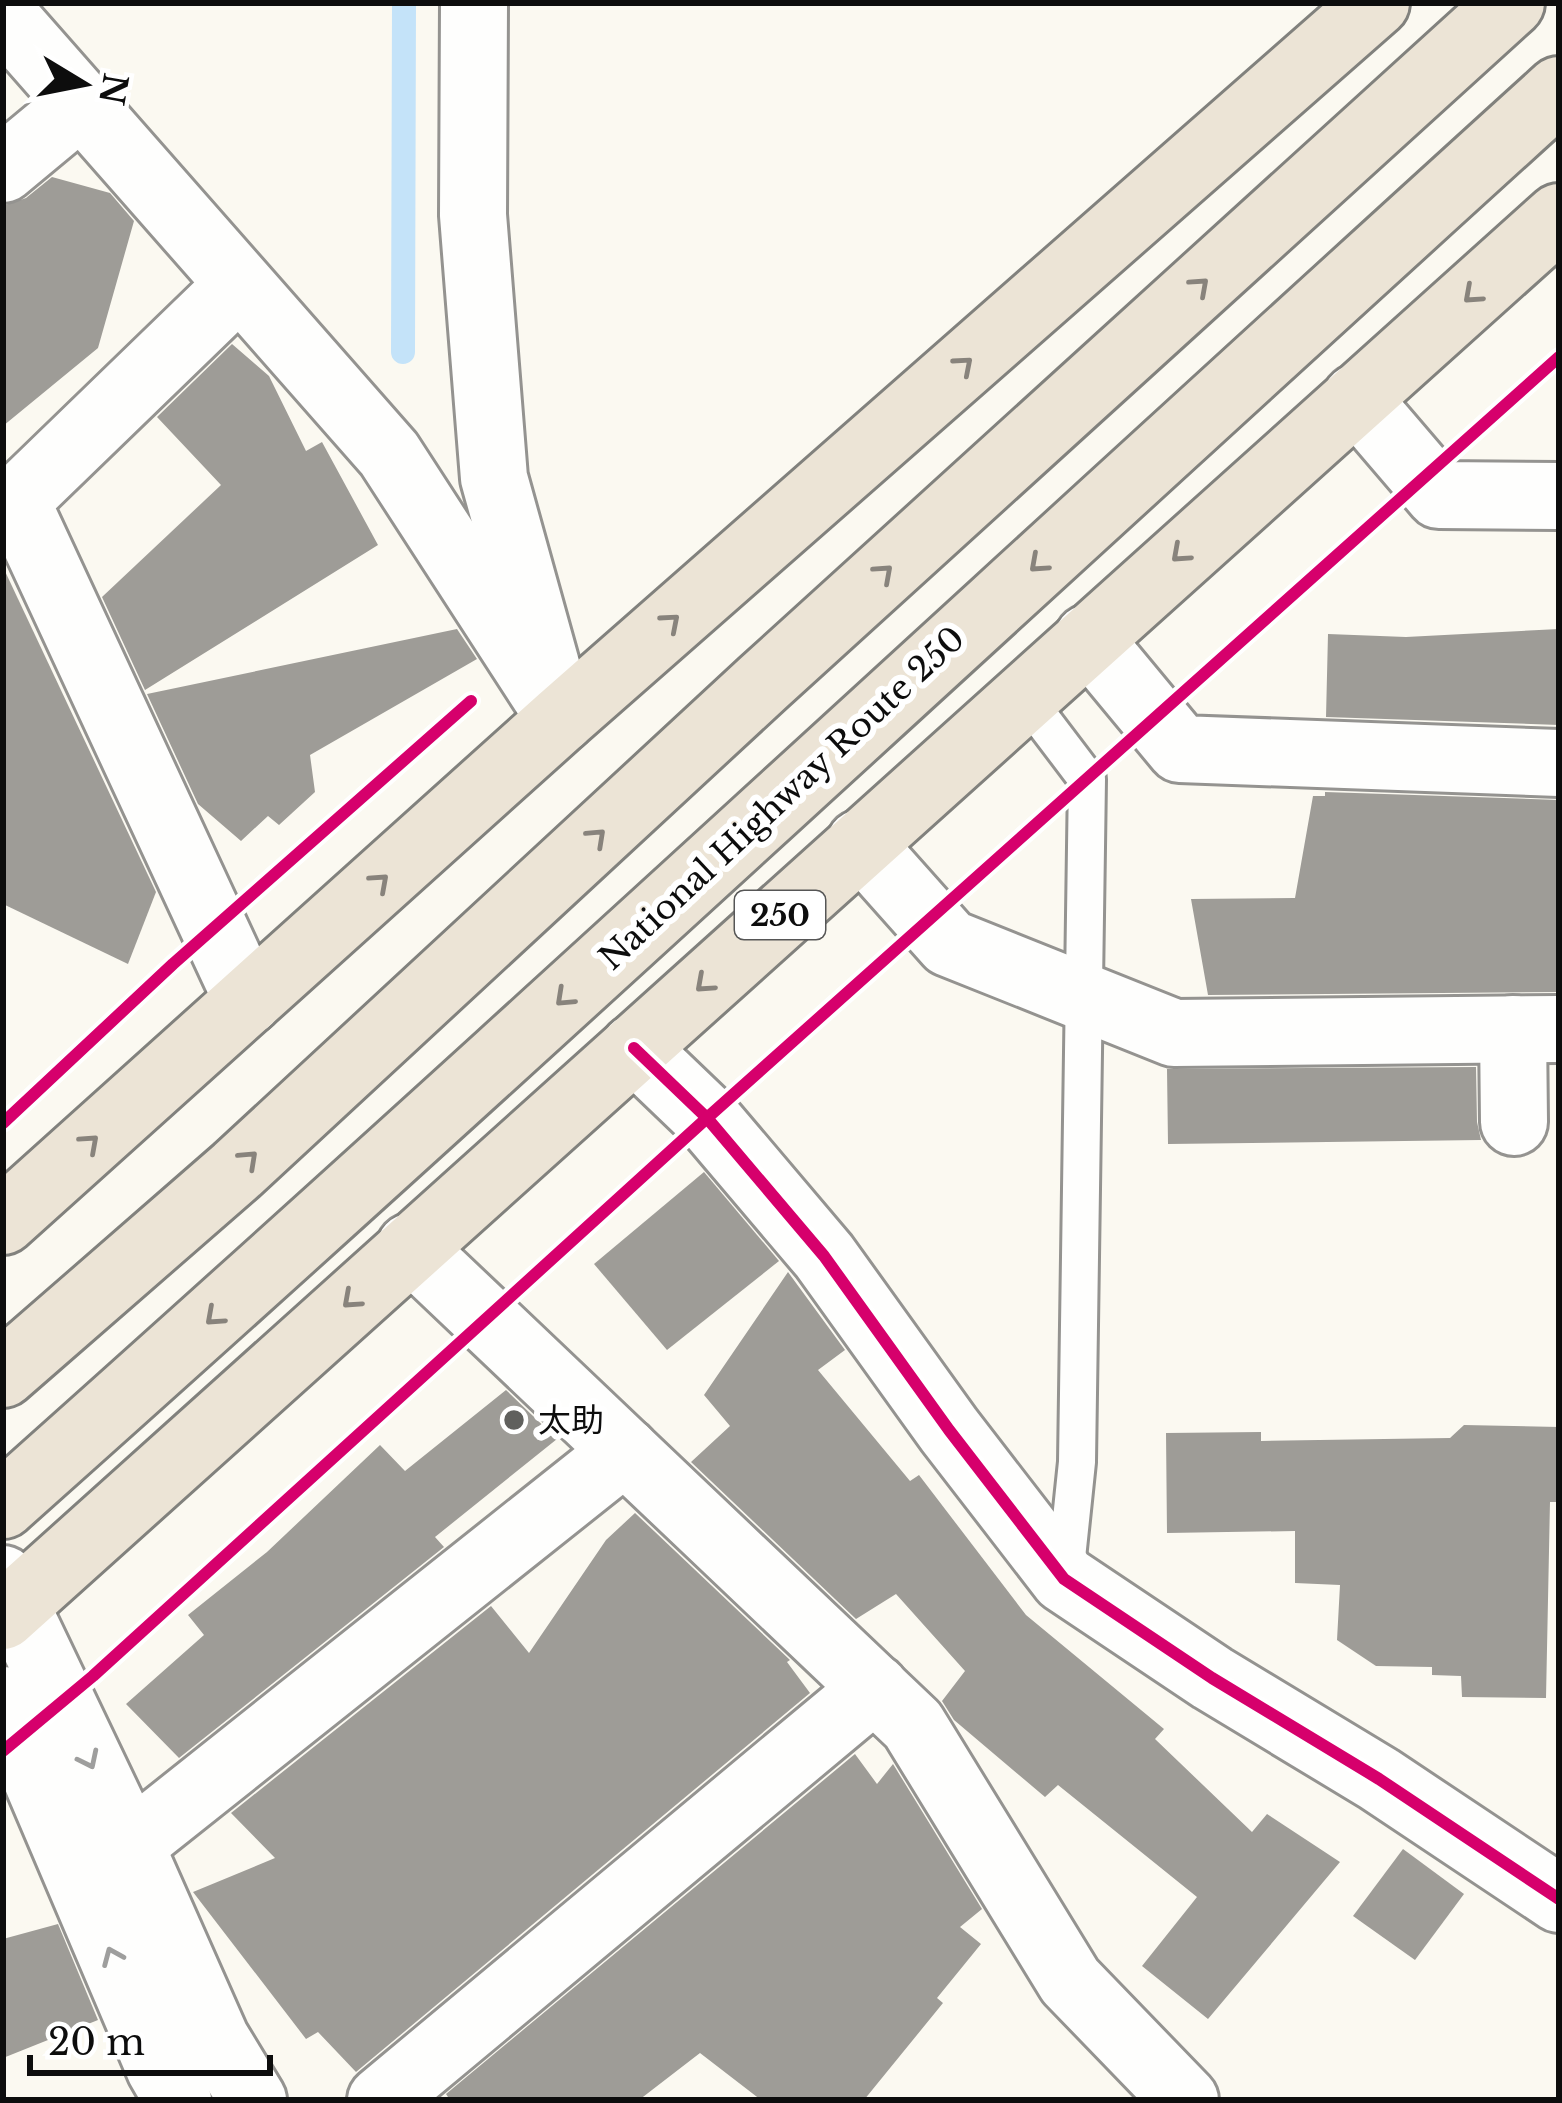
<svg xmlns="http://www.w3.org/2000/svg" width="1562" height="2103" font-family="'Libre Baskerville','Noto Sans JP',serif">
  <rect width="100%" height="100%" fill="#fbf9f1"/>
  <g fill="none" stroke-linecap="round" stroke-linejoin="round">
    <polyline stroke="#c4e3f9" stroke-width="24" points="403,352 404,3"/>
  </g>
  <g fill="#9e9c97">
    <polygon points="52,177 110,193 134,221 98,348 3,426 3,206 26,198"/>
    <polygon points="232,344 269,376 306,451 322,442 378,545 145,690 102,597 221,485 157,417"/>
    <polygon points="3,567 156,892 128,964 3,904"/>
    <polygon points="457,629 477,659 310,755 315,792 279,825 268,816 241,841 198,804 147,694"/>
    <polygon points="1559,629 1559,725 1326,717 1328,634 1406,637"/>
    <polygon points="1325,792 1559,800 1559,992 1208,995 1191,899 1295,898 1313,796 1325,796"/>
    <polygon points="1476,1067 1477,1122 1481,1140 1168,1144 1167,1069"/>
    <polygon points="704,1172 779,1261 667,1350 594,1264"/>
    <polygon points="788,1272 845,1350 818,1370 910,1481 919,1475 1026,1615 1164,1729 1155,1739 1252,1832 1267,1814 1340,1862 1208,2019 1142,1966 1197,1897 1058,1785 1045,1797 954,1720 942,1701 965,1671 896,1594 856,1619 691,1462 730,1426 704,1395"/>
    <polygon points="506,1390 557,1439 435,1537 444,1547 179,1758 126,1704 204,1635 188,1615 267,1552 380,1445 405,1471"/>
    <polygon points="1464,1425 1559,1427 1559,1502 1550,1502 1546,1698 1462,1697 1461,1676 1432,1675 1432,1667 1376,1666 1337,1640 1340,1585 1295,1583 1295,1531 1167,1533 1166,1433 1261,1432 1261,1441 1450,1438"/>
    <polygon points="635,1513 790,1660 787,1662 810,1693 356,2072 318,2032 306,2039 193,1892 275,1858 231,1813 491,1606 529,1653 606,1540"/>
    <polygon points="855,1754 877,1784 893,1764 982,1909 960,1927 981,1944 937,1998 943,2003 864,2100 761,2100 700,2053 639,2100 450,2100 446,2094"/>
    <polygon points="1403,1849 1464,1894 1415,1960 1353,1916"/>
    <polygon points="58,1924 98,2020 3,2058 3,1939"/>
  </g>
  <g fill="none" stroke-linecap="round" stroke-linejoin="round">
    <g stroke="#949390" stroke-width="42">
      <polyline id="service" points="1024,696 1087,779 1077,1462 1065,1577"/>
    </g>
    <g stroke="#949390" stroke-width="72">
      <g id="minor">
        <polyline points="3,15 389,454 549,701"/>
        <polyline points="3,169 80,105"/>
        <polyline points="239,285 16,501 248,1001"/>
        <polyline points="1356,398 1439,495 1559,496"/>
        <polyline points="1088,638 1180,749 1559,763"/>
        <polyline points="860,843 949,943 1174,1033 1559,1029"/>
        <polyline points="1513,1029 1514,1122"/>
        <polyline points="634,1048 707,1118 824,1256 949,1430 1064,1579 1212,1678 1379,1779 1559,1899"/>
        <polyline points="410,1247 913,1725 1070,1981 1185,2100"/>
        <polyline points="3,1579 130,1845 216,2039 253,2100"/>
        <polyline points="3,1700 160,2069 178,2100"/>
        <polyline points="130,1845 625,1451"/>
        <polyline points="381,2100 875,1688"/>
      </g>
    </g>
    <g stroke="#949390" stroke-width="72">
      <polyline id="tertiary" points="474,3 473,215 494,478 561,719"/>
    </g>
    <g stroke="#81817d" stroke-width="72">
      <g id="trunk">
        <polyline points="3,1221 561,719 1376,3"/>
        <polyline points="3,1374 237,1170 763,683 1511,3"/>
        <path d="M3,1505C526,1039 1040,561 1559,90"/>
        <polyline points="3,1616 1559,217"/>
      </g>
    </g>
    <use href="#service" stroke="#fefefd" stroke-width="36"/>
    <use href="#minor" stroke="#fefefd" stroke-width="66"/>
    <use href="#tertiary" stroke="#fefefd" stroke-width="66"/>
    <use href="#trunk" stroke="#ece4d6" stroke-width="66"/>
    <g stroke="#fff" stroke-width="20">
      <g id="cycleway">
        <polyline points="634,1048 707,1118 824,1256 949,1430 1064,1579 1212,1678 1379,1779 1559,1899"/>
        <polyline points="3,1123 173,964 471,701"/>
        <polyline points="3,1751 93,1676 707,1118 1559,357"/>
      </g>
    </g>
    <use href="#cycleway" stroke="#d6006c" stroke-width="12"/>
  </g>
  <defs><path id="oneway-chevron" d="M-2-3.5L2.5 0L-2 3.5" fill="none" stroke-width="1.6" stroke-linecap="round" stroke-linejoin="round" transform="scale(3)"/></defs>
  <g stroke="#88837c">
    <use href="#oneway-chevron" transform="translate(1200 286) rotate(-42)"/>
    <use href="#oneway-chevron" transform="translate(1472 295) rotate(138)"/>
    <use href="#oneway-chevron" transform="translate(964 365) rotate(-41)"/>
    <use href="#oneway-chevron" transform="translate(1180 554) rotate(138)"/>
    <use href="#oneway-chevron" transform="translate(1038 564) rotate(138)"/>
    <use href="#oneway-chevron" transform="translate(884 573) rotate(-42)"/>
    <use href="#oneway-chevron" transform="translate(671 622) rotate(-41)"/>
    <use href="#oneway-chevron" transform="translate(597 837) rotate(-43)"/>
    <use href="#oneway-chevron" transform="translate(380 882) rotate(-42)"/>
    <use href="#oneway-chevron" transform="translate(704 984) rotate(138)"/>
    <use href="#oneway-chevron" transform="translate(564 998) rotate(137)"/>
    <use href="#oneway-chevron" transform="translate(90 1143) rotate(-42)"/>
    <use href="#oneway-chevron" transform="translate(249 1159) rotate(-43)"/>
    <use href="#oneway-chevron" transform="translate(351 1300) rotate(138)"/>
    <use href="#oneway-chevron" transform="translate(214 1317) rotate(138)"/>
  </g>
  <g stroke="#9e9e9d">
    <use href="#oneway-chevron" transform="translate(89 1760) rotate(64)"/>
    <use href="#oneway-chevron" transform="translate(112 1956) rotate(-113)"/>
  </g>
  <circle fill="#60605d" stroke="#fff" stroke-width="4.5" cx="514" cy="1420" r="12"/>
  <g text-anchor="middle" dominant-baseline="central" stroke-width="12" stroke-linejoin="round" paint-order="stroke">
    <rect fill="#fff" stroke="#565656" stroke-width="3" x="735" y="891" width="90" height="48" rx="9"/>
    <g font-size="30" font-weight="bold" fill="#0d0d0d">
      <text x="780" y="915">250</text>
    </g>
    <g font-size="33" fill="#0d0d0d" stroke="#fff">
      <text transform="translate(782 798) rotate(-43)">National Highway Route 250</text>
    </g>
    <g font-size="33" fill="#0d0d0d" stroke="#fff" text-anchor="start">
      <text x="538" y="1420">太助</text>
    </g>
  </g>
  <rect width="1562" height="2103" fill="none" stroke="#0d0d0d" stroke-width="12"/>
  <g transform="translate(84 84) rotate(100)" stroke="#ffffff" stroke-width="9" paint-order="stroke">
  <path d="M0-9L21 45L0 30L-21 45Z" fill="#0d0d0d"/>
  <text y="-18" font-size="33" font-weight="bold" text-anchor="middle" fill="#0d0d0d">N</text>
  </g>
  <path d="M30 2055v18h240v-18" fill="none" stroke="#0d0d0d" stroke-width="6"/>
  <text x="48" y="2055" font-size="36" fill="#0d0d0d" stroke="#ffffff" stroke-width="9" paint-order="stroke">20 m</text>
</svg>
